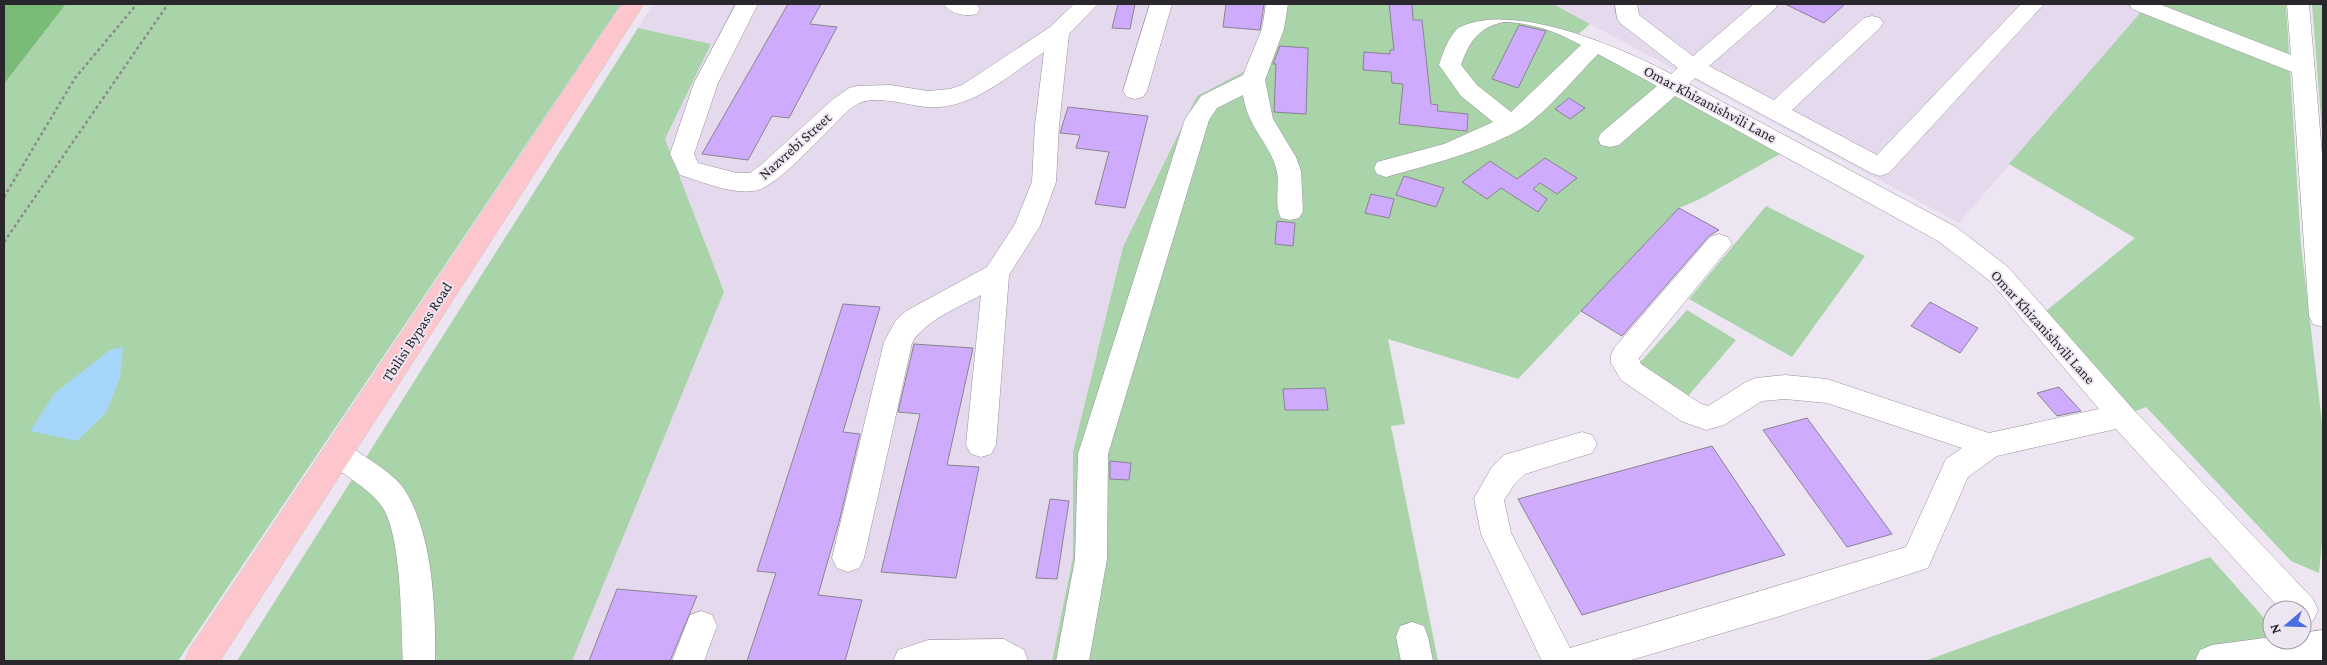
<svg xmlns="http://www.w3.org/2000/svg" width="2327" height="665" font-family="'Crimson Pro',serif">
  <rect width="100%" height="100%" fill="#ede6f2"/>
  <g fill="#e5daed">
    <polygon points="653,4 1271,4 1269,34 1073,452 1073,557 1052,661 570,661 724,292 665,139 711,44 638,28"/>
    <polygon points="1553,4 2149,4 1959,223"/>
  </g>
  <g fill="#a9d3a8">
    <polygon points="66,4 621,4 178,661 4,661 4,84"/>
    <polygon points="1271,4 1553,4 1590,24 1573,39 1780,154 1700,199 1679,208 1518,379 1388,339 1405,424 1391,426 1438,661 1052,661 1073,557 1073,452 1123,247 1197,96 1253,67 1269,34"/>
    <polygon points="2148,4 2286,4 2301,245 2323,431 2323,533 2319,573 2291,561 2146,407 2133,412 2046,311 2135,238 2009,164"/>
    <polygon points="2312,4 2323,4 2323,144"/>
    <polygon points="638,28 711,44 665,139 724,292 572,661 237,661"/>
    <polygon points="1766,206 1865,256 1792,357 1689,299"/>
    <polygon points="1687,310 1736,340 1688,396 1639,364"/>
    <polygon points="2210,557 2272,627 2272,640 2284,640 2303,661 1925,661"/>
  </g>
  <polygon fill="#78bc78" points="4,4 66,4 4,84"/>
  <polygon fill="#a6d7fb" points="123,347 120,378 106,413 77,441 30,431 55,393 110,350"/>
  <g fill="#cfabfd" stroke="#898490">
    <polygon points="788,4 821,4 810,24 837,27 789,118 772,116 748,160 702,154"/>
    <polygon points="1118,4 1135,4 1130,29 1112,28"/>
    <polygon points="1226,4 1264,4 1260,30 1223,27"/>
    <polygon points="1389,4 1412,4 1413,20 1422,20 1431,104 1438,105 1437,111 1468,114 1467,131 1399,124 1403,84 1392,83 1391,72 1363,70 1364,52 1390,54 1390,50 1394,50"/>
    <polygon points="1785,4 1845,4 1824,23"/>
    <polygon points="1519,25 1546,31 1518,88 1492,79"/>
    <polygon points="1280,46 1308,48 1306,114 1274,112 1276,64 1273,64"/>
    <polygon points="1569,98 1585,108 1570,119 1555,109"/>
    <polygon points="1068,107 1148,116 1125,208 1095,204 1109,152 1076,148 1080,135 1060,133"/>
    <polygon points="1545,158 1577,178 1557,194 1540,183 1533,189 1547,199 1538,212 1501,188 1487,199 1462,182 1490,161 1517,179"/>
    <polygon points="1404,176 1444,188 1436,207 1396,195"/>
    <polygon points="1371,194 1394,199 1389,218 1365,213"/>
    <polygon points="1679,208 1719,230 1709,236 1622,336 1581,311"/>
    <polygon points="1277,221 1295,223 1293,246 1275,244"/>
    <polygon points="1930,302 1978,328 1960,353 1911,326"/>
    <polygon points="843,304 880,307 843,432 860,434 839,522 818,595 862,600 845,661 747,661 776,573 757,571"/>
    <polygon points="914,344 973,348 947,465 979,467 956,578 881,572 920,414 898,412"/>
    <polygon points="2059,387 2081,411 2057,416 2037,393"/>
    <polygon points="1325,388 1328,410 1285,410 1283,389"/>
    <polygon points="1807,418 1892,534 1847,547 1763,430"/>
    <polygon points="1712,446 1785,555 1582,615 1518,499"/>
    <polygon points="1110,461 1131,463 1129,480 1110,479"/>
    <polygon points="1050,499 1069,501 1057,579 1036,578"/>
    <polygon points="617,589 697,596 670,661 589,661"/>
  </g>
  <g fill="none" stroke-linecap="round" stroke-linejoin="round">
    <g stroke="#99929d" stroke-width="1">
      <g id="minor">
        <path d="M736,4H758L718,83L694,154L698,163L737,173H750L762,164L832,100L849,88L857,86L890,85L928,91L950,89L962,85L1050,27L1074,4H1098L1069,34L1059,125L1056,182L1040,226L1009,275L996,445L991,454L981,457L971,454L966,445L981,295C958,308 925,320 912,343L864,558L859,568L848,572L837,568L832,558L884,342L896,320L906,311L987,267L1015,224L1032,182L1035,125L1044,52C1009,75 971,111 926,107C909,105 878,96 862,102C850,106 839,120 830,129C815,143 774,189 754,191C730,194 703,182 680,175L670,154L694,83Z"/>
        <path d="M944,4H976L980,9L977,14C966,17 950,14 944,4Z"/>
        <polygon points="1150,4 1172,4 1147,91 1143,97 1135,99 1127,97 1123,91"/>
        <path d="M1266,4H1288L1284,29L1265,80L1273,119L1296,157L1301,171L1303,211L1299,218L1290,220L1281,218C1273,203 1281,184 1276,168C1268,141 1248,128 1243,95L1217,108L1209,120L1108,454L1107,559L1089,661H1056L1075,559L1078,454L1185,119L1201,96L1243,75L1262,29Z"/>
        <path d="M1615,4H1637L1639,15L1693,56L1754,4H1778L1775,9L1709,66L1774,100L1864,18L1872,16L1880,18L1883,23L1880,28L1792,110L1877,155L2021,4H2044L1889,173L1880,176L1871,173L1695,78L1689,84L1956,227L2008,267L2132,408L2313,599L2318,610L2313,621L2302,625V610H2281L2116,429L1997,456L1968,477L1928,568L1777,617L1628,661H1542L1481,534L1474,498L1492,467L1504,455L1582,432L1592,435L1597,444L1592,453L1525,474L1514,485L1504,500L1511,533L1570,648L1906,547L1946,459L1962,448L1827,403L1785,399L1762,401L1724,425L1706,430L1681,421L1621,380L1611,363V355L1615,347L1710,237L1719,234L1728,237L1732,244L1639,358L1641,364L1701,404L1708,406L1746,382L1756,378L1785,375L1827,379L1989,433L2099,409L1990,281L1938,241L1675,96L1619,145L1610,147L1601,145L1598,139L1601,133L1657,86L1598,54C1577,75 1544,116 1519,130C1478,153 1431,164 1386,177L1377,174L1374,168L1377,162L1444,144L1493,122L1461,96L1439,65C1443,52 1448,38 1458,28C1510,0 1621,47 1671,74L1678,68L1620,23L1617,18ZM1504,22C1534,23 1555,31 1581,45L1511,112L1477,85L1461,65C1469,42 1479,27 1504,22Z"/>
        <polygon points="2129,4 2159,4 2291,55 2287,4 2309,4 2323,165 2323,327 2313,324 2309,316 2292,72 2132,9"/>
        <path d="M337,440L347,444C364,457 393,472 404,489C433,533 436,611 435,661H403C401,623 402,540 383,508C373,491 343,474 327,462L322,453L327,444Z"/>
        <polygon points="701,611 712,615 717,626 704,661 672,661 690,615"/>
        <polygon points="1412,622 1424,626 1428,637 1433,661 1401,661 1396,637 1400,626"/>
        <polygon points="2323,630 2323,660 2195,661 2200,650 2212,645 2272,637 2272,640 2302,640 2302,633"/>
        <polygon points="1004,639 1024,650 1028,661 893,661 898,650 928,640"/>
      </g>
    </g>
    <g stroke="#c7c7c8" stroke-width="1">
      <polygon id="highway" points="622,4 644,4 220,661 185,661 189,650"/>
    </g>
    <g stroke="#8e8991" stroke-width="2.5" stroke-dasharray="3 3" stroke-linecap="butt">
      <polyline points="4,197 75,78 137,4"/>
      <polyline points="4,242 168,4"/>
    </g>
    <use href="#minor" fill="#fff" fill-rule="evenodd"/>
    <use href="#highway" fill="#fdc6cc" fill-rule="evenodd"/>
  </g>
  <g text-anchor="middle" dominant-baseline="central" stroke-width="4" stroke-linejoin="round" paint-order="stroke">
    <g font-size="15" fill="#29272b" stroke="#ede6f2">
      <text transform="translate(1710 104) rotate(28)">Omar Khizanishvili Lane</text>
      <text transform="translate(795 146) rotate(-42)">Nazvrebi Street</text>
      <text transform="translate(2043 327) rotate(48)">Omar Khizanishvili Lane</text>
      <text transform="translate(417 332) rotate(-57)">Tbilisi Bypass Road</text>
    </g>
  </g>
  <rect width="2327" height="665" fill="none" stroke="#29272b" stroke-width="10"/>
  <g transform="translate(2287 625) rotate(251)"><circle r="24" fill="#ede6f2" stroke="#9f9aa2"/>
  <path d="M0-4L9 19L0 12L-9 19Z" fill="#4b6fe3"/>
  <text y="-8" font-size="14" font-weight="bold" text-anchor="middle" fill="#29272b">N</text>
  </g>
</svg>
